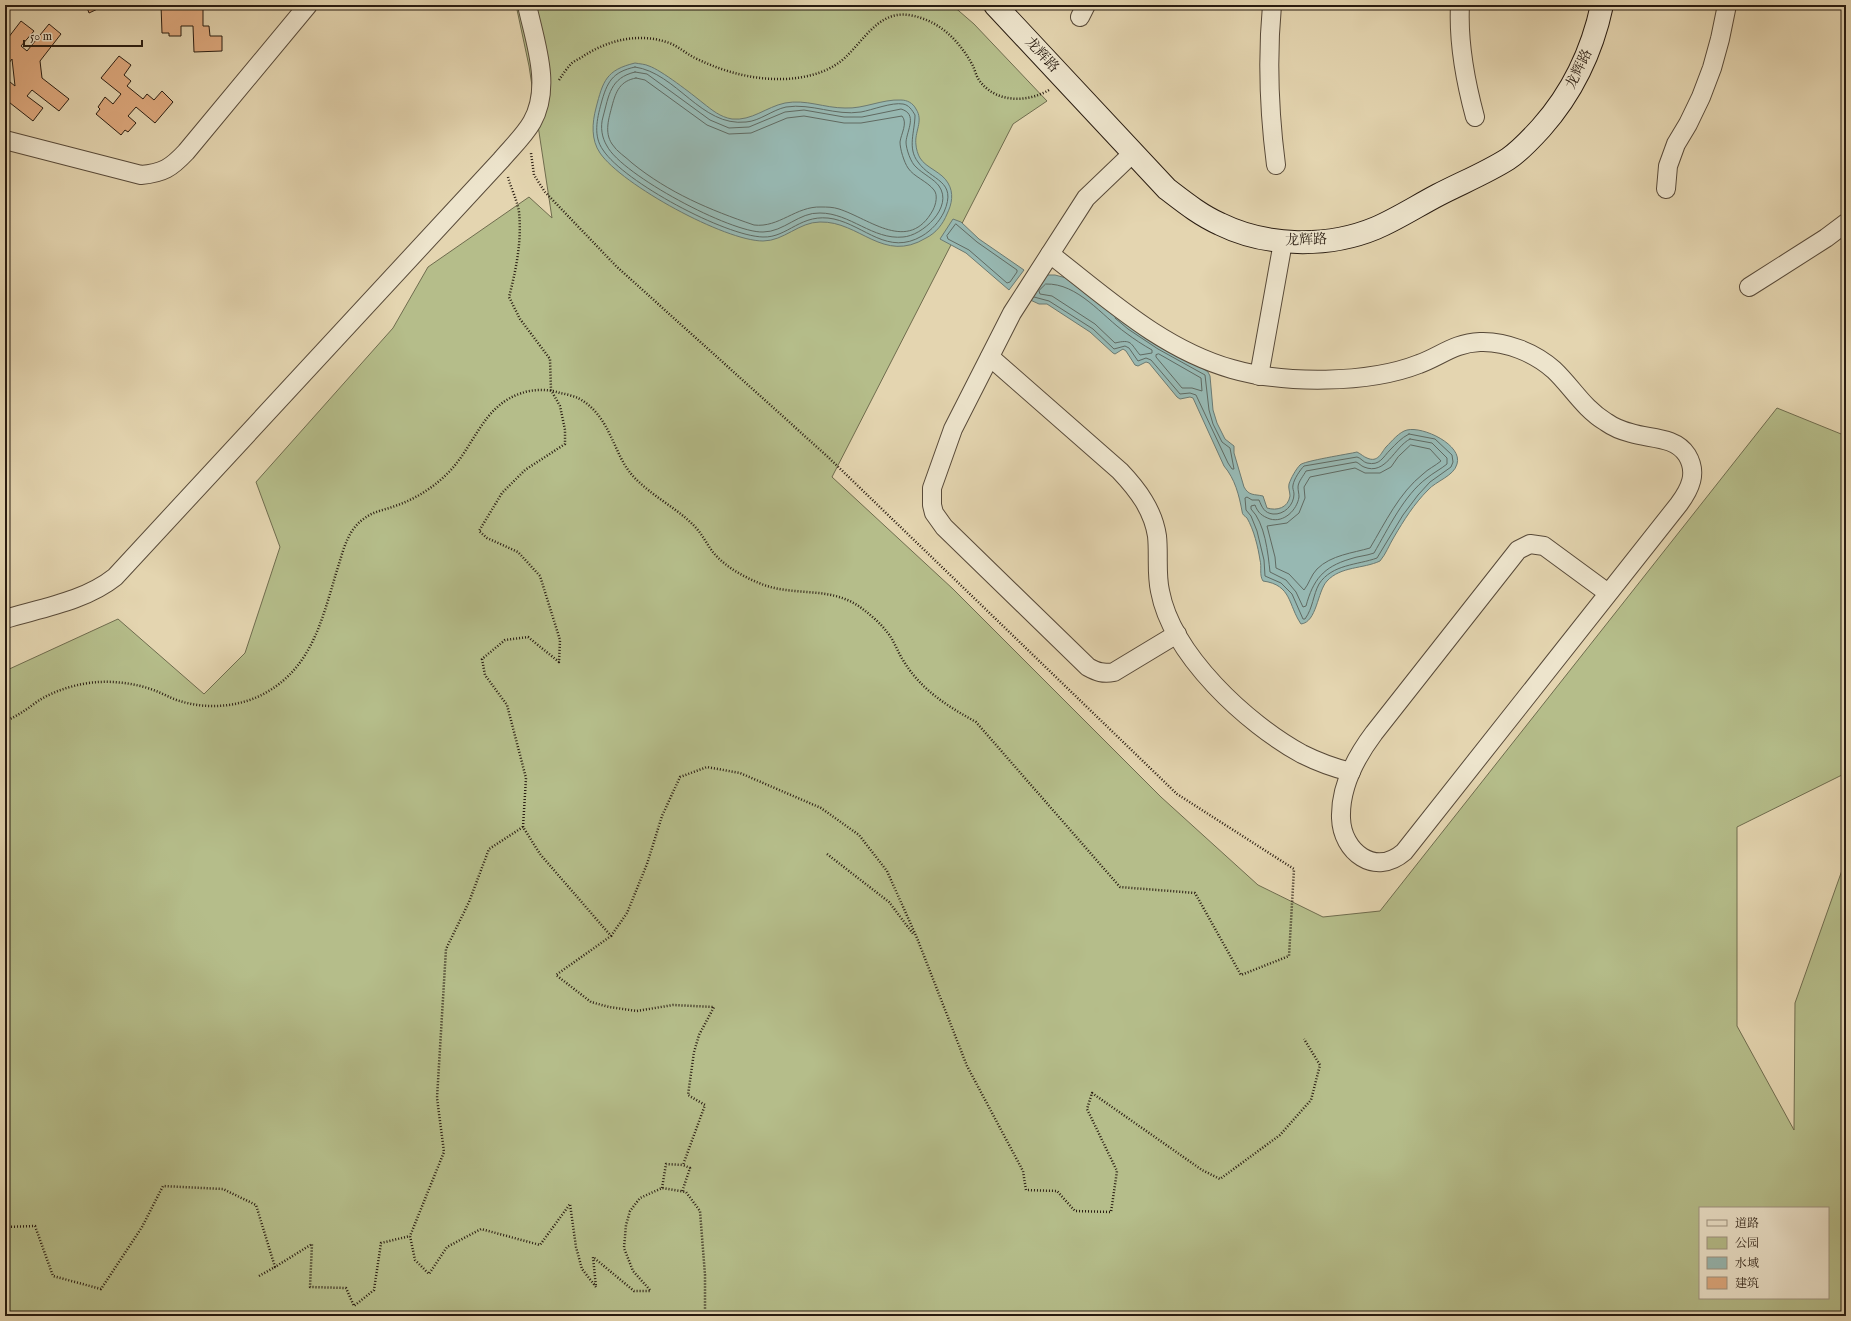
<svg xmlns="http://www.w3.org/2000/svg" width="1851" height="1321" font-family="'IM FELL English','Noto Serif SC',serif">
  <rect width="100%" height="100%" fill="#e4d5b0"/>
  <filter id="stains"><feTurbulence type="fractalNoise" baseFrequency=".005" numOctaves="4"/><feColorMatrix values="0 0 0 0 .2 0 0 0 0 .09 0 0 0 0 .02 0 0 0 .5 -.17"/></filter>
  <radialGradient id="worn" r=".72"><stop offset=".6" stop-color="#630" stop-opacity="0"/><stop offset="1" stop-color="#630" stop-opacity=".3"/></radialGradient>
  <path fill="#b5bd8a" stroke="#6f6c4e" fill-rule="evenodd" d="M516,5H952L974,24L1047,101L1013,124L832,477L953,589L1161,797L1258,885L1323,917L1380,911L1777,408L1846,436V773L1737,827V1026L1794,1130L1795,1003L1846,859V1316H5V671L118,619L204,694L245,653L280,547L256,482L393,328L428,267L529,197L552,218L529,66ZM1700,1208H1828V1298H1700Z"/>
  <g fill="#97b8b2" stroke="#6b7a72">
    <path d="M635,63C640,64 645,64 649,66C661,70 692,94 703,103C712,110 720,117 732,119C752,121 766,107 785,103C806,99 824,108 845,108C864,109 882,99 901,100C907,100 913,103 916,109C924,121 914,132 916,145C916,148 918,155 920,158C926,168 942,172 948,183C954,193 952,204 947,214C943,224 936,233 926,238C883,264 860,221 820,222C799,222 784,241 763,241C725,241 622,185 600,153C591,140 592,123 596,108C603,81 606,70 635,63Z"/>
    <polygon points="953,219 961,222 979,239 1024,270 1009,290 966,253 940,239"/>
    <path d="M1043,275H1055L1070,279L1208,372L1210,376L1213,410L1217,423L1225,439L1234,446V453L1244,487C1249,496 1254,494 1263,496L1267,508C1277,511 1288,508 1290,496C1290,492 1288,488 1289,484C1291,478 1296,469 1300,465C1303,461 1349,454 1357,452C1361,454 1364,457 1367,458C1378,463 1381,453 1386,447C1392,441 1399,432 1407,430C1423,426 1463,445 1457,464C1454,476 1436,481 1428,490C1414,504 1404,520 1394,537C1389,545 1386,554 1380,561C1363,569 1341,566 1327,581C1317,592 1317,622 1301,624C1288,605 1292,585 1263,581C1259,575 1262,567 1260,560C1258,547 1254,530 1247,518C1245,516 1242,515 1242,511C1239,495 1235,479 1224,466L1193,398L1190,397L1180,399L1177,397L1149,363L1146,362L1138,366L1135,365L1126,351L1123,349L1115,354L1113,353L1090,332L1047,304H1039L1026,298Z"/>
  </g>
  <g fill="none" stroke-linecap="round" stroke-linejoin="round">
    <g stroke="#606a62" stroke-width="1">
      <path d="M635,67C677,73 701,127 746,122C760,121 772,110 786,107C812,103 835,116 861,112C872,110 892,102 903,104C909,105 912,110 915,115C915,131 907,148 918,162C931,181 958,180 944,212C939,222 932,230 922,236C888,256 865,226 834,219C801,212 788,238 763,237C725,236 624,182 603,150C593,136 597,119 601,104C607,82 612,72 635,67Z"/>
      <path d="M635,72L647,74L710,120L729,128L749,127L785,112L804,110L844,117H862L901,109C918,114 907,130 906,142C906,149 911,163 916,167C923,174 934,179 939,186C954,207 922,236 903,237C873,240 850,213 820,213C799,212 784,232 763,232C731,233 622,175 607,146C602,138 600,127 603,117C609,95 610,78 635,72Z"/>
      <path d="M636,78L645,80L707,125L729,134L751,133L787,118L804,116L844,123H861L902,116C908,123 901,134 900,142C900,149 904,162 908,168C914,177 927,181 934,190C938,195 936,204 933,210C909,254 870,219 839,209C833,207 827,207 821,207C796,206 779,228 754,225C710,210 669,193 632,163C626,157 617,152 612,144C604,132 609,118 612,106C616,91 620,81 636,78Z"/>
      <polygon points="956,224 977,242 1017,270 1017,272 1010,282 1007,283 969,250 948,239 947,236"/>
      <path d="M1046,284C1078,283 1102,316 1126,333C1134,339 1143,345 1152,350V353L1140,355C1130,343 1132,339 1115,343L1095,324L1052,296L1040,294L1039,291Z"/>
      <polyline points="1034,297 1049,301 1093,329 1114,349 1125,346 1129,348 1138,361 1146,358 1151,360 1180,394 1190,393 1196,395 1228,463 1232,469 1234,469 1230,448 1222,442 1213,424 1209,410 1205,375 1158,349 1128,329 1115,318"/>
      <polygon points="1159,354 1201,378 1202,391 1192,388 1182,388 1156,357 1156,355"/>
      <path d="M1409,434L1435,439L1452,455L1453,462L1451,467L1430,482L1418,495L1403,515L1377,558C1358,565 1332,564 1319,584C1313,595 1313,608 1305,619H1303L1292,594L1281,583L1265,576L1264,560L1257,531L1251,516L1246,510L1245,498L1247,497L1252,500H1259C1262,507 1264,513 1273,514C1284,515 1294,505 1294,494C1294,491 1292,488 1293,485C1294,479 1300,470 1304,466L1357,457C1361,458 1363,462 1367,463C1380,466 1383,457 1390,450C1396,444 1401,438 1409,434Z"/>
      <path d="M1410,439L1432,443L1447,458V464C1441,469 1433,473 1427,478C1404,495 1388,529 1374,553C1366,556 1358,556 1350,559C1323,567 1313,580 1306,606L1303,607L1296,592L1286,580L1270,572C1268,553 1265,523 1251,509V506L1255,505C1258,513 1262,516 1270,519C1284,523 1297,510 1299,497C1299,493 1298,491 1298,487C1298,482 1304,475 1306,471L1356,462C1359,463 1361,466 1364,467C1386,476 1394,447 1410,439Z"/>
      <path d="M1411,445L1430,449L1441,461C1435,466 1428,469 1423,474C1399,493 1385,523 1370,548C1353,553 1331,555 1317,569C1311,575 1309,584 1304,590L1289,574L1276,568L1275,557L1267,526L1287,523L1299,513L1305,498L1304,487L1310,477L1355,468L1365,473H1380L1391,467L1398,457Z"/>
    </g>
  </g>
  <g fill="#dfaa7f" stroke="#291c11">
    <polygon points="86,5 104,5 104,6 89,13"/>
    <polygon points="161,5 180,5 180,7 192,7 192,5 209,5 203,5 203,26 209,26 210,36 222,36 222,51 194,52 193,26 181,26 181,36 169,36 169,33 162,33"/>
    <polygon points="21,21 34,31 21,46 27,51 49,24 61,34 40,61 42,78 69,99 59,111 32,90 27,96 43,108 33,121 5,99 5,78 15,86 12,59 5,68 5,42"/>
    <polygon points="119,56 131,65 124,75 131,81 127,86 143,99 147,94 154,100 162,91 173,102 155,123 136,107 128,116 136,123 128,132 125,130 121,135 96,114 100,109 98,107 105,97 113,104 121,94 101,78"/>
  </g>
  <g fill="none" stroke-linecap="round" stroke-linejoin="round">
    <g stroke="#584a39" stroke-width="20">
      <g id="street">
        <path d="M1272,5C1267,59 1269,111 1276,165"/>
        <path d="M1460,5C1458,43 1465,80 1475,117"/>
        <polyline points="1080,17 1086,5"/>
        <path d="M5,140L141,175C163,173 171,168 186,152L308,5"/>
        <path d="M1134,152L1086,198L1012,313L953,429L932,488V505L934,513L944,527L1088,667C1097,672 1103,674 1114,672L1177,634"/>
        <polyline points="1666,189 1668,166 1676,144 1688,124 1701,97 1712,68 1720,39 1727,5"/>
        <path d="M1050,254C1106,297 1161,349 1232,369C1284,384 1368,384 1419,364C1441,356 1454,343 1480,342C1506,341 1535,353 1554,370C1572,387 1584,409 1606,422C1613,427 1623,431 1631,433C1649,439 1675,436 1687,455C1698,473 1690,489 1679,504L1404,852C1375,877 1342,852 1341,818C1340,787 1356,757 1374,733L1518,550L1530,544L1544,546L1608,593"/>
        <polyline points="1749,287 1826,238 1846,223"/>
        <path d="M990,357L1120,471C1138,490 1153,510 1157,536C1159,554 1156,573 1160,591C1172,655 1247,724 1302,754C1318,762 1334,768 1351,772"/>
        <polyline points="1259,376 1283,242"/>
        <path d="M5,619C42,608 85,601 115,577L501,160C511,148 524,136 532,122C552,87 535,42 527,5"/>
      </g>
    </g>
    <g stroke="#291c11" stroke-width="24">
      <path id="secondary" d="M995,5L1167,189C1184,202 1200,215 1220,224C1267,247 1328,248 1376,228C1397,219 1417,206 1438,195C1461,183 1486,173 1508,159C1520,151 1531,139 1541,128C1573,92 1592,52 1602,5"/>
    </g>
    <g stroke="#291c11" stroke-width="2.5" stroke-dasharray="1 2" stroke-linecap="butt">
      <path d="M559,80C563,74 567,68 572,63C576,60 581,58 585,55C611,39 642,32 672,44C680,48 687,54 695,58C724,72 753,80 785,79C804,78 822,74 837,64C861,48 875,10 909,15C939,20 959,40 973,66C975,70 976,76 979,80C995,103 1027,103 1049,90"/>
      <path d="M508,177C511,188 517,200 519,212C522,241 516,270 509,297L520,319L550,359L551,390L560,406L565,430V444L525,470L502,493L479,531L487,538L518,552L540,576L560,640L559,662L528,637L505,640L482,659L485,675L507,705L526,778L523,827L540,854L611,936L556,975L591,1002L609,1007L637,1011L673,1005L714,1007L699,1035L694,1052L688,1095L705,1105L683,1165L690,1168L682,1192"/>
      <path d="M5,721C18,716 27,709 38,701C55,690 79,683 99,682C118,681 138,684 156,691C164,694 172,699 180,701C207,710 242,707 267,692C314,665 323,615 338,567C344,548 348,529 365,518C374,511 385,510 395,506C416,499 434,487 449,472C475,445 483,405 522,393C533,389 549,389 560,393C566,394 573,396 578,398C604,412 610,437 622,460C628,472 637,481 647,489C664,503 683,513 697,529C703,536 707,544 712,551C724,566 742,576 759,583C793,598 832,584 864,610C872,616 881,624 887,632C894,640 897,651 903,660C920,689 947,706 976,722L1120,887L1195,893L1241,975L1289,956L1294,869L1177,794L828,457L616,266L545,192L534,175L531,153"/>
      <polyline points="523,827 489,849 469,902 446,949 437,1098 444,1152 410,1236 415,1260 429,1274 447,1247 481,1229 540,1245 570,1204 576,1247 582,1269 596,1287 593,1257 634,1291 650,1291"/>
      <polyline points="827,854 889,902 914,935"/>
      <polyline points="611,936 627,913 647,864 662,816 680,777 707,767 740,773 821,808 859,835 887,871 917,938 967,1066 1023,1171 1026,1190 1057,1191 1075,1211 1111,1212 1117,1171 1087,1109 1092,1093 1202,1170 1220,1179 1280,1135 1311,1100 1320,1065 1304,1039"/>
      <polyline points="662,1188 666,1164 683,1165"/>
      <polyline points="5,1227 35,1226 53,1276 101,1289 142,1227 163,1186 223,1189 256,1205 275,1267 312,1244 310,1287 346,1288 354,1306 374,1290 381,1243 410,1236"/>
      <polyline points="259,1276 275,1267"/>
      <polyline points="650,1290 633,1271 624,1248 626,1225 630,1211 640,1198 662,1188 686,1192 700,1211 705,1275 705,1310"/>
    </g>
    <use href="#street" stroke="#ede4cc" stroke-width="18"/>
    <use href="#secondary" stroke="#ede4cc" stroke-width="22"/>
  </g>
  <g text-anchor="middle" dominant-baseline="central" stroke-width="3" stroke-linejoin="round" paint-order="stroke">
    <g font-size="14" fill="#291c11" stroke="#ede4cc">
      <text transform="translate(1042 55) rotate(47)">龙辉路</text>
      <text transform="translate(1579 69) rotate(-64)">龙辉路</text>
      <text transform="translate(1306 240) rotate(-2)">龙辉路</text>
    </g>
  </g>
  <rect width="1851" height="1321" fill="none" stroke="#e4d5b0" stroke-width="20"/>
  <rect x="6" y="6" width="1839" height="1309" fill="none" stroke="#291c11" stroke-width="2"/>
  <rect x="10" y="10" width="1831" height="1301" fill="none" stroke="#291c11"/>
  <rect x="1699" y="1207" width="130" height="92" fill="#ede4cc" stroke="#9f9481"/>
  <rect x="1707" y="1220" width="20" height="6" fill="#ede4cc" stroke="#9f9481"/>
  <text x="1735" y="1227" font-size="12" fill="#291c11">道路</text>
  <rect x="1707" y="1237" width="20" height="12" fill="#b5bd8a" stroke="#9f9481"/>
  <text x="1735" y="1247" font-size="12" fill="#291c11">公园</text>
  <rect x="1707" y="1257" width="20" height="12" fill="#97b8b2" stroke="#9f9481"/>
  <text x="1735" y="1267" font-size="12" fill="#291c11">水域</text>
  <rect x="1707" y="1277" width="20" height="12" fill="#dfaa7f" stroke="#9f9481"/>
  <text x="1735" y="1287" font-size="12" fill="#291c11">建筑</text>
  <path d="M24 40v6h118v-6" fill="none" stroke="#291c11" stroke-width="2"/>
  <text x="30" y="40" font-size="12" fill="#291c11" stroke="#ede4cc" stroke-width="3" paint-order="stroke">50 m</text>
  <rect width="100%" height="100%" filter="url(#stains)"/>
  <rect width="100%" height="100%" fill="url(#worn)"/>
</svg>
